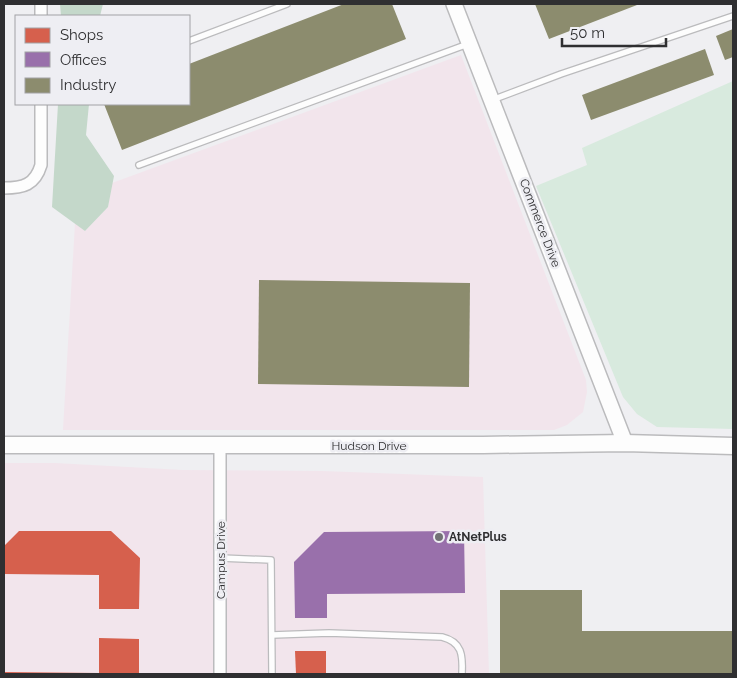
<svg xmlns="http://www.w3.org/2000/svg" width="737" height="678" font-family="Raleway,sans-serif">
  <rect width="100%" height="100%" fill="#efeff2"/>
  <g fill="#f2e5ec">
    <polygon points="461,55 586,380 587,392 583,412 567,425 554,430 63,430 75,223 85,231 108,207 112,183"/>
    <polygon points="4,463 55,463 183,470 322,471 483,477 489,674 4,674"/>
  </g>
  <polygon fill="#d8eade" points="733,81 733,429 657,427 637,414 623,397 536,186 587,165 582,148"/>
  <g fill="#c4d8ca">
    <polygon points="60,4 103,4 100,16 61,16"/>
    <polygon points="58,104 89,104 86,135 114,176 108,207 85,231 52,207"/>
  </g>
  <g fill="#d6604d">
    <polygon points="19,531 111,531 140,558 139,609 99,609 99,575 4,574 4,546"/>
    <polygon points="99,638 139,639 139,674 99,674"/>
    <polygon points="295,651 326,651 326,674 296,674"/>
    <polygon points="4,672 99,673 99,674 4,674"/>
  </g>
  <polygon fill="#9970ab" points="464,531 465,593 327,594 327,618 295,618 294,562 324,532"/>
  <g fill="#8c8c6e">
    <polygon points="344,4 392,4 406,39 122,150 104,104 189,104 189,64"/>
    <polygon points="535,4 636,4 637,5 549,39"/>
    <polygon points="733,29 733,57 725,60 716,36"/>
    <polygon points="705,49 714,75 591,120 582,95"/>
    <polygon points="259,280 470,283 469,387 258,384"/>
    <polygon points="500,590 582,590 582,631 733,631 733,674 500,674"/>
  </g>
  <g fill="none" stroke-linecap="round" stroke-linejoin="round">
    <g stroke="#bbbbbd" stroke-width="8">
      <g id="service">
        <polyline points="189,41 287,4"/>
        <polyline points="492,100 561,74 733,16"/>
        <polyline points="139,165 468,44"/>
        <polyline points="221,558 271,560 272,674"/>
        <path d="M272,635L329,633L442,637C462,642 463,655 462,674"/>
      </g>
    </g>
    <g stroke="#bbbbbd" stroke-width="14">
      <g id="minor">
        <polyline points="41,16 41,4"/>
        <path d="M4,188C23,188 35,185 41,165V104"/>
        <polyline points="220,446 220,674"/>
      </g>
    </g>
    <g stroke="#bbbbbd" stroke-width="18">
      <polyline id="tertiary" points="454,4 625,443"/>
    </g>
    <g stroke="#bbbbbd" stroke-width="19">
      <polyline id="secondary" points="4,445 483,445 625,443 733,446"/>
    </g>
    <use href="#service" stroke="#fdfdfd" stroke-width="5.5"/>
    <use href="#minor" stroke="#fdfdfd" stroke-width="11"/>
    <use href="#tertiary" stroke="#fdfdfd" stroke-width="15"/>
    <use href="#secondary" stroke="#fdfdfd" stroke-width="16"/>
  </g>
  <circle fill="#727275" stroke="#eeeef3" stroke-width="2" cx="439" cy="537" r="5"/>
  <g text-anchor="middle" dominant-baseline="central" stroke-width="5" stroke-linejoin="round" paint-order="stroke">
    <g font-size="12" fill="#2f2f31" stroke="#eeeef3">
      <text transform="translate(540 223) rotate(69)">Commerce Drive</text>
      <text x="369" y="446">Hudson Drive</text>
      <text transform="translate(221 560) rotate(-90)">Campus Drive</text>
    </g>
    <g font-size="12" font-weight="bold" fill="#2f2f31" stroke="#eeeef3" text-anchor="start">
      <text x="449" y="537">AtNetPlus</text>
    </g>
  </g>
  <rect width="737" height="678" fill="none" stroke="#2f2f31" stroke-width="10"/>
  <rect x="15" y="15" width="175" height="90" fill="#eeeef3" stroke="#a2a2a5"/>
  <rect x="25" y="28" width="25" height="15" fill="#d6604d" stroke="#a2a2a5"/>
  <text x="60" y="40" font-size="15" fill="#2f2f31">Shops</text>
  <rect x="25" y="52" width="25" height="15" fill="#9970ab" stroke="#a2a2a5"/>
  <text x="60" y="65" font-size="15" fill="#2f2f31">Offices</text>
  <rect x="25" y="78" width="25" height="15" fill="#8c8c6e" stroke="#a2a2a5"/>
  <text x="60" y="90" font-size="15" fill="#2f2f31">Industry</text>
  <path d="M562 38v8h104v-8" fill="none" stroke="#2f2f31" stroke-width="2.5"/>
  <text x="570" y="38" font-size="15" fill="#2f2f31" stroke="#eeeef3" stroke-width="4" paint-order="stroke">50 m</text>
</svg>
